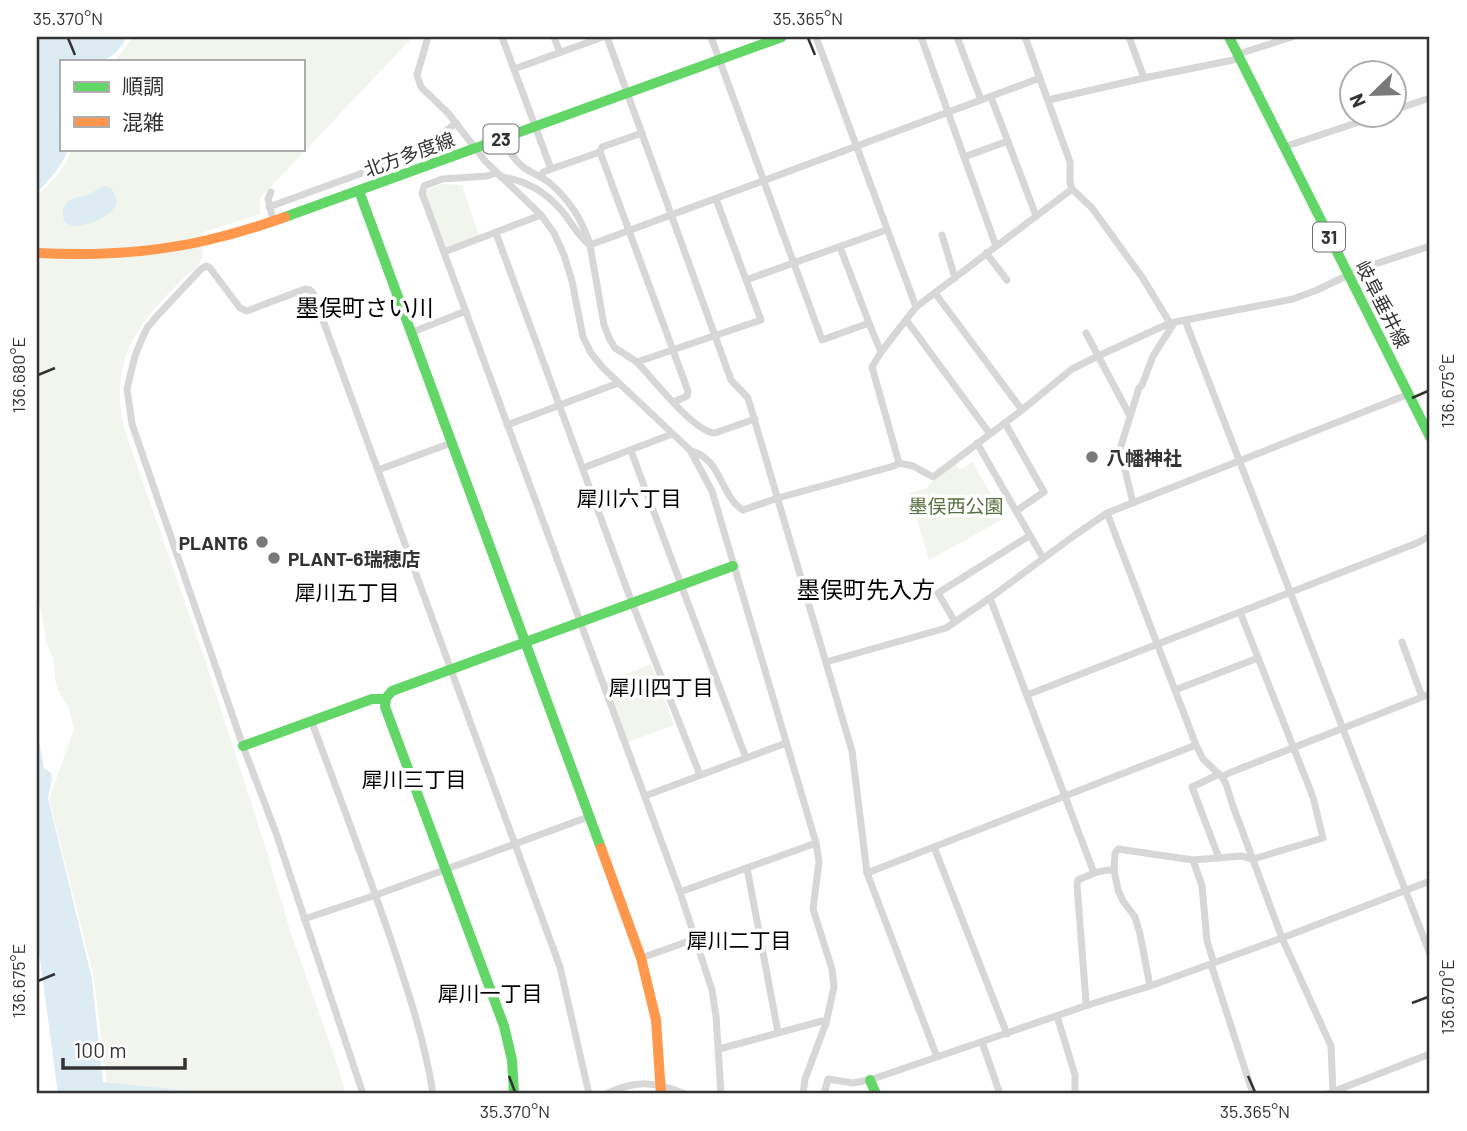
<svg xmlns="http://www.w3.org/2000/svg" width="1467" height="1131" font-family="Barlow,'Noto Sans JP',sans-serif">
  <rect width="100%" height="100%" fill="#fff"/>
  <g fill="#f1f5ed">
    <path d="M133,37H413L260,198V214L204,232C203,241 204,257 199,264C194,271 185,276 179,283C133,328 110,362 124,428L204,657L264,843L291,934L336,1061L346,1094H108L94,978L49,799L74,729L69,709L58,690L55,679L53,658L47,644L40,606L37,602V196C50,183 67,168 71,149H303V61H115Z"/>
    <polygon points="442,184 462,185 479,236 446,248 425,191"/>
    <polygon points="972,462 1005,518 929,560 909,493 927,488 934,480 955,463 960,470"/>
    <polygon points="651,664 674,725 628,742 606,682"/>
  </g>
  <g fill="#ddebf3">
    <path d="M37,37H127C108,69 95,61 61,61V149H68C63,166 49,180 37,193Z"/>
    <path d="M105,186L111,188C114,193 118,198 116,204C112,219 64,238 63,215C63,210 64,204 69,201C74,197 79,197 85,196C92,194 98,188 105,186Z"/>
    <polygon points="37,731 44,768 51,773 52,779 48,798 92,979 103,1082 218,1094 58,1094 37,936"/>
  </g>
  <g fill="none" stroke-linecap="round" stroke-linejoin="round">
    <g stroke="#d7d7d7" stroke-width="7">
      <polyline points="428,37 417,75 421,87 448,113 486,162 541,215 554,233 564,255 572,281 583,337 591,353 603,368 690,450 712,491 816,843 819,862 813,909 832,969 834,987 826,1023 805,1079 803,1094"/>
      <polyline points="502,37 551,169 543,172 541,177"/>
      <polyline points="554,37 560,53"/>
      <polyline points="607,37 731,380 748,398 852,751 867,873 937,1057"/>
      <polyline points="711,37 822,340 869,323 881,352 916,307 1072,189"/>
      <polyline points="816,37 916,307"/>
      <polyline points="921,37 996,246"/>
      <polyline points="957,37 981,100"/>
      <polyline points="1025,37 1070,162 1070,182 1072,189 1092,208 1142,277 1170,323"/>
      <polyline points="1129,37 1144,78"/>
      <polyline points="1238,54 1292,37"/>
      <polyline points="514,69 603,37"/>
      <polyline points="991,97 1035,213 1037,215"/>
      <polyline points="1048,100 1144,78 1233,60 1239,57"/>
      <polyline points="1394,110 1430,98"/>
      <polyline points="642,133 602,147 600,152 688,391 687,396 674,402"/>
      <polyline points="1284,147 1377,116"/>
      <polyline points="964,157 1008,141"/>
      <polyline points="551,169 600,152"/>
      <polyline points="496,173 487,176 442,179 424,186 422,193 680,892 712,990 716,1016 721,1094"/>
      <path d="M501,177C525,180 546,192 562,211C572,223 577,235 590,245C583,221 569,200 551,184C542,176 530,173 522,166C513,159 508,148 503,138"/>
      <polyline points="271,192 268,199 273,220"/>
      <polyline points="716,199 761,320 637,362 615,348 610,340 604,325 590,245 1040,78"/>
      <polyline points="269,207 417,153 456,123"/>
      <polyline points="496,233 632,603 700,775"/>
      <polyline points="942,235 955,278"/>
      <polyline points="840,247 869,323"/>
      <polyline points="444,252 541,215"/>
      <polyline points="986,253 1007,280"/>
      <polyline points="746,280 886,230"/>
      <polyline points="935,293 1022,410"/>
      <polyline points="1185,320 1430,954"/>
      <polyline points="907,321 990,434"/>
      <polyline points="410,333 466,311"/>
      <polyline points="1086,333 1130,416"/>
      <polyline points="881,352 872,367 899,463"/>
      <path d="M637,362C652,378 695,433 715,433L755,419"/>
      <polyline points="1005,423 1044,492 1016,511"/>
      <polyline points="507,425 618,383"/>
      <polyline points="977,443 1043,558"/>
      <polyline points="631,451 746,758"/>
      <path d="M691,451C722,459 720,496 743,510L778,498L894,466L899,463L913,466L933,477L1022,410L1072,369L1098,356L1170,323L1293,299L1317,290L1363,268L1430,246"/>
      <polyline points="583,468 672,434"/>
      <polyline points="378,470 451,443"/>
      <polyline points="1133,503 1120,449 1139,388 1142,385 1153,356 1174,323"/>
      <polyline points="1107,513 1196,745 1203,759 1222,777 1226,784 1233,806 1282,938 1331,1046 1333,1094"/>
      <polyline points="955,622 938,593 1029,536"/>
      <polyline points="1402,642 1422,697"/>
      <polyline points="826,662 946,628 990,598"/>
      <polyline points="1175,690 1258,658"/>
      <polyline points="1027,695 1417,543 1430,536"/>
      <path d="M311,720C338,793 366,866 391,940C408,991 425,1041 433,1094"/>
      <polyline points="1222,777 1229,773 1430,694"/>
      <polyline points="645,796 786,743"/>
      <polyline points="934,847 1007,1034"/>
      <polyline points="1219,858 1192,787 1219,774"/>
      <polyline points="1193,860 1202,886 1207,941 1214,963"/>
      <polyline points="747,868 778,1032"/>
      <polyline points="1114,870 1118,890 1123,901 1135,917 1140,934 1150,986"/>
      <polyline points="867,873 1196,745"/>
      <polyline points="1094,873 990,598 1075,535 1107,513 1409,394"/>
      <polyline points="680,892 816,843"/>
      <polyline points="304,919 376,895 588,817"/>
      <polyline points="641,958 695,939"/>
      <polyline points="1211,964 1253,1094"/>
      <path d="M1088,1005L1086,1002L1077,885L1078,880C1089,875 1101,869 1114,870L1115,853L1118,849L1193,860L1241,856L1253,859L1323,838L1313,797L1240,612"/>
      <polyline points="1057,1016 1075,1075 1075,1094"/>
      <polyline points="982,1042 1000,1094"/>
      <polyline points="719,1049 822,1021 826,1023"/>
      <polyline points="363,1094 276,833 243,746 132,424 127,389 135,356 141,341 147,328 157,316 201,269 206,266 210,268 240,308 247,311 305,289 310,290 313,293 560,967 589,1094"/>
      <path d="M606,1094C635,1080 656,1081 685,1094"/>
      <polyline points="824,1094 828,1079 853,1083 870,1080 1088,1005 1150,986 1282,938 1430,881"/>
      <polyline points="1327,1094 1430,1054"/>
    </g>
    <g stroke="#63d668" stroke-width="10">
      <polyline points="1229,37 1430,437"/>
      <polyline points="359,191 601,848"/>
      <polyline points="285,217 782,37"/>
      <polyline points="243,746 372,699 385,699"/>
      <polyline points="870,1080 876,1094"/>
      <polyline points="514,1094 512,1060 504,1026 385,707 386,698 392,691 733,566"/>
    </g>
    <g stroke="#ff974d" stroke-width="10">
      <path d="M37,253C94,256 152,253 208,240C234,234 260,226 285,217"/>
      <polyline points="601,848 641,958 656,1020 661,1094"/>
    </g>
  </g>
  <path fill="none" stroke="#333" stroke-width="2.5" d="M68,38L75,55M808,38L815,55M38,375L55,368M1412,398L1428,391M38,981L55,974M1412,1003L1428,997M509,1076L515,1092M1248,1076L1255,1092"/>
  <g fill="#7a7a7a" stroke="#fff" stroke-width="2.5">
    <circle cx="1092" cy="457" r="7"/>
    <circle cx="262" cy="542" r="7"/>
    <circle cx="274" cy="558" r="7"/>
  </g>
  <g text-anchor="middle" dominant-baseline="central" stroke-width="7" stroke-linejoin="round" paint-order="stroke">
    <g fill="#fff" stroke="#707070" stroke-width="2">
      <rect x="483.5" y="124.5" width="35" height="29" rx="5"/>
      <rect x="1313" y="222.5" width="32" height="29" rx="5"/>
    </g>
    <g font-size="18" font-weight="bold" fill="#333">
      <text x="501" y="139">23</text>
      <text x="1329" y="237">31</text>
    </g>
    <g font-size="19" fill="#333" stroke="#fff">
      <text transform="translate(409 154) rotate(-20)">北方多度線</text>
      <text transform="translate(1383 304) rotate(63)">岐阜垂井線</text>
    </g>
    <g font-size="19" font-weight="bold" fill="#333" stroke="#fff" text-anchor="start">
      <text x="1106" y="457">八幡神社</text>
      <text x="248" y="542" text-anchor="end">PLANT6</text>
      <text x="288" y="558">PLANT-6瑞穂店</text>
    </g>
    <g font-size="19" fill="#56703f" stroke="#fff">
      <text x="956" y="505">墨俣西公園</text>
    </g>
    <g font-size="21" fill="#000" stroke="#fff">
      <text x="629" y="497">犀川六丁目</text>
      <text x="347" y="591">犀川五丁目</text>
      <text x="661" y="686">犀川四丁目</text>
      <text x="414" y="778">犀川三丁目</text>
      <text x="739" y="939">犀川二丁目</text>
      <text x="490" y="992">犀川一丁目</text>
    </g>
    <g font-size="23" fill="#000" stroke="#fff">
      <text x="365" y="307">墨俣町さい川</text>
      <text x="866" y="589">墨俣町先入方</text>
    </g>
  </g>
  <rect width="1467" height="1131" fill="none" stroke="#ffffff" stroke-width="77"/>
  <rect x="60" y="60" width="245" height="91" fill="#ffffff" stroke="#adadad" stroke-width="2"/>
  <rect x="74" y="82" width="35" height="10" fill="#63d668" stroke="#adadad" stroke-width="2"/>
  <text x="122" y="94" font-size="21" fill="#333333">順調</text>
  <rect x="74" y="117" width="35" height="10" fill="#ff974d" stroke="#adadad" stroke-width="2"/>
  <text x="122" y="130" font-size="21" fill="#333333">混雑</text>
  <g transform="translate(1373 94) rotate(247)"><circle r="33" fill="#ffffff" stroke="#adadad" stroke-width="2"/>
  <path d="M0-5L12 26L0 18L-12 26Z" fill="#7a7a7a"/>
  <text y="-10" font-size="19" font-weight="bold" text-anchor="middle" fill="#333333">N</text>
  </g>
  <path d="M63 1058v10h122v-10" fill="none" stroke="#333333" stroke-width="3.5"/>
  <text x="74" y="1058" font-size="21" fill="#333333" stroke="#ffffff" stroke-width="5" paint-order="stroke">100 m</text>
  <rect x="38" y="38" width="1390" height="1054" fill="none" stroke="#333" stroke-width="2.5"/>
  <g font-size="18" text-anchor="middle" fill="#333">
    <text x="68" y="25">35.370°N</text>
    <text x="808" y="25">35.365°N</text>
    <text transform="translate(19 375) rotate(-90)" y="6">136.680°E</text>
    <text transform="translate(1448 391) rotate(-90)" y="6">136.675°E</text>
    <text transform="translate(19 981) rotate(-90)" y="6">136.675°E</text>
    <text transform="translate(1448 997) rotate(-90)" y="6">136.670°E</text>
    <text x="515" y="1118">35.370°N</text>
    <text x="1255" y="1118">35.365°N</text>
  </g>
</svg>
